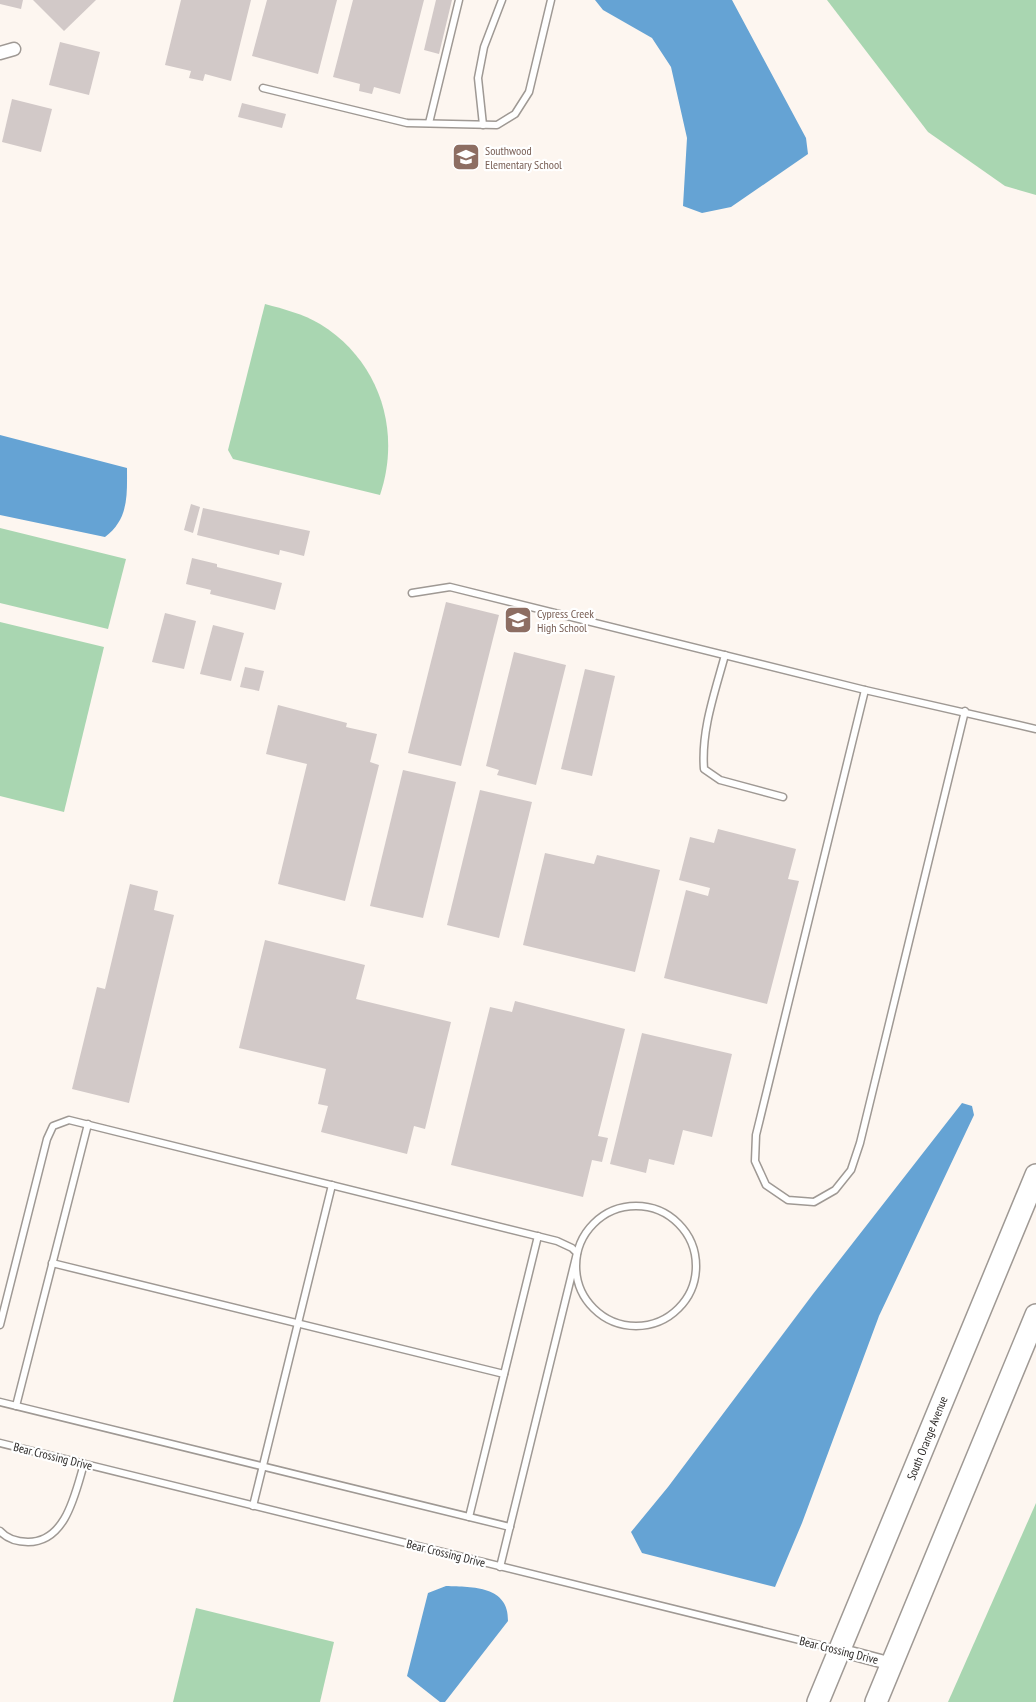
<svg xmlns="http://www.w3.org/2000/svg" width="1036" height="1702" font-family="'PT Sans Narrow',sans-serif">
  <rect width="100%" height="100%" fill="#fdf6f0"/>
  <g fill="#a9d6b1">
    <polygon points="827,0 1036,0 1036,195 1005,186 928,132"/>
    <path d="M265,304C284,309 303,314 320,324C379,360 402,430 380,495L233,459L228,450Z"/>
    <polygon points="0,528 126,559 108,629 0,603"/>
    <polygon points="0,622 104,647 64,812 0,796"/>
    <polygon points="1036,1503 1036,1702 948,1702"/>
    <polygon points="196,1608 334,1642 320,1702 173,1702"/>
  </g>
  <g fill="#65a3d4">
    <polygon points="595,0 732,0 806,138 808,154 731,207 702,213 683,206 687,138 671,67 652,38 603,10"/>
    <path d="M0,435L127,468C127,495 129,519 105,537L0,515Z"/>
    <polygon points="962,1103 972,1106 974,1115 879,1316 802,1523 775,1587 642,1553 631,1532 668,1487 813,1294"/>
    <path d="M446,1586C473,1587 509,1586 508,1621L445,1702H440L407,1676L428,1593Z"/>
  </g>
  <g fill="#d2c9c8">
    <polygon points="0,0 23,0 21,9 0,4"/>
    <polygon points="33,0 96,0 64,31"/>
    <polygon points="181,0 251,0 231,81 205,74 203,81 189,78 191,71 165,65"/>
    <polygon points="267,0 337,0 318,74 252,56"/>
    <polygon points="353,0 424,0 400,94 374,87 372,94 359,91 360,84 333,77"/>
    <polygon points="436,0 452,0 439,54 424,50"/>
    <polygon points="60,42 100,52 89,95 49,85"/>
    <polygon points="12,99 52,109 41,152 2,142"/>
    <polygon points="242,103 286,114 282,128 238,117"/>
    <polygon points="191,504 200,507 193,533 184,530"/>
    <polygon points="203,508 310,531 304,556 280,550 279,555 197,535"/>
    <polygon points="192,558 217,564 217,567 282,583 275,610 210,594 211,590 186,584"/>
    <polygon points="446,602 499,615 461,766 408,753"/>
    <polygon points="165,613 196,621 184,669 152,662"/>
    <polygon points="213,625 244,633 231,681 200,674"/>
    <polygon points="514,652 566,665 536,785 497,775 499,770 486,766"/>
    <polygon points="245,667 264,671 259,691 240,687"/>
    <polygon points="585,669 615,676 592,776 561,769"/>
    <polygon points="278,705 347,723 346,727 377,734 370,762 379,765 345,901 278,884 307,764 266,754"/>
    <polygon points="403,770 456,782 423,918 370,906"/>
    <polygon points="480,790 532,802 499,938 447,925"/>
    <polygon points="718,829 796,849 788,879 799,881 767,1004 664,978 686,890 708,896 710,888 679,880 690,837 714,843"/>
    <polygon points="545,853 594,864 597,855 660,870 635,972 523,945"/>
    <polygon points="130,884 158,891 154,910 174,915 129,1103 72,1089 97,987 105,989"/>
    <polygon points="265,940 365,965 356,999 451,1022 425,1129 414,1126 407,1154 321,1132 328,1106 318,1104 326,1069 239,1048"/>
    <polygon points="515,1001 625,1029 598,1136 608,1138 602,1162 592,1160 583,1197 451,1165 490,1007 512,1012"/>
    <polygon points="642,1033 732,1054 712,1137 683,1130 674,1165 649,1159 646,1173 610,1164"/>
  </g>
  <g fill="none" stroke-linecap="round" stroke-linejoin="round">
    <g stroke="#9f9994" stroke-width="9">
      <g id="service">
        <polyline points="263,88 407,123 497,125 515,114 529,92 551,0"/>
        <polyline points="429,123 459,0"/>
        <polyline points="483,125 478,78 484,47 502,0"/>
        <polyline points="412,593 450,587 865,690 1036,729"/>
        <path d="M725,655C715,692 701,730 704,769L720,780L783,797"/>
        <polyline points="865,690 756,1135 755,1161 766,1185 788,1200 814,1202 835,1190 851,1170 860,1143 965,711"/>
        <circle cx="636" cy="1266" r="60"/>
        <polyline points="52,1263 504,1374"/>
        <polyline points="0,1325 47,1139 53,1126 69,1120 557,1241 572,1248 577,1253 500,1567"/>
        <polyline points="0,1402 510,1527"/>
        <polyline points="16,1406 88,1124"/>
        <polyline points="0,1443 836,1649"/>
        <polyline points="253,1506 332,1185"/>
        <polyline points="469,1517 538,1236"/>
        <path d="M0,1531C7,1539 17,1542 28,1542C66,1542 75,1494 84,1464"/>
      </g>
    </g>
    <g stroke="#9f9994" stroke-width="15">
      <g id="minor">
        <polyline points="0,53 14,49"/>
        <polyline points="839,1650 892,1664"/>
      </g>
    </g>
    <g stroke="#9f9994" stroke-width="24">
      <g id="primary">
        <polyline points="818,1702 1036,1175"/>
        <polyline points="876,1702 1036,1315"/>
      </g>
    </g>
    <use href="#service" stroke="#fff" stroke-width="6"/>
    <use href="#minor" stroke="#fff" stroke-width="12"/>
    <use href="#primary" stroke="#fff" stroke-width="21"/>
  </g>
  <defs>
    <g id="school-square" transform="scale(1.4375)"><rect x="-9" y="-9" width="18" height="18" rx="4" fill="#8d6e63" stroke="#fff"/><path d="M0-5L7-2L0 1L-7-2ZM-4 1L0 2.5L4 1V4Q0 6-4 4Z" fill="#fff"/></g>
  </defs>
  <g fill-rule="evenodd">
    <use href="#school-square" x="466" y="157"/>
    <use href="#school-square" x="518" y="620"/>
  </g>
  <g text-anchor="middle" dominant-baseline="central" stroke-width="4.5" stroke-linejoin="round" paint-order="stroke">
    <g font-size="12" fill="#785e54" stroke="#fff" text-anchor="start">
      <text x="485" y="150">Southwood<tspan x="485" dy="14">Elementary School</tspan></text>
      <text x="537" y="613">Cypress Creek<tspan x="537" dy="14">High School</tspan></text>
    </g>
    <g font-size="12" fill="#2b2826" stroke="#fff">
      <text transform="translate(927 1438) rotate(-68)">South Orange Avenue</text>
      <text transform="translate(53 1456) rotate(14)">Bear Crossing Drive</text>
      <text transform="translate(446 1553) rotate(14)">Bear Crossing Drive</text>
      <text transform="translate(839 1650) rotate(14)">Bear Crossing Drive</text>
    </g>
  </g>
</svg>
